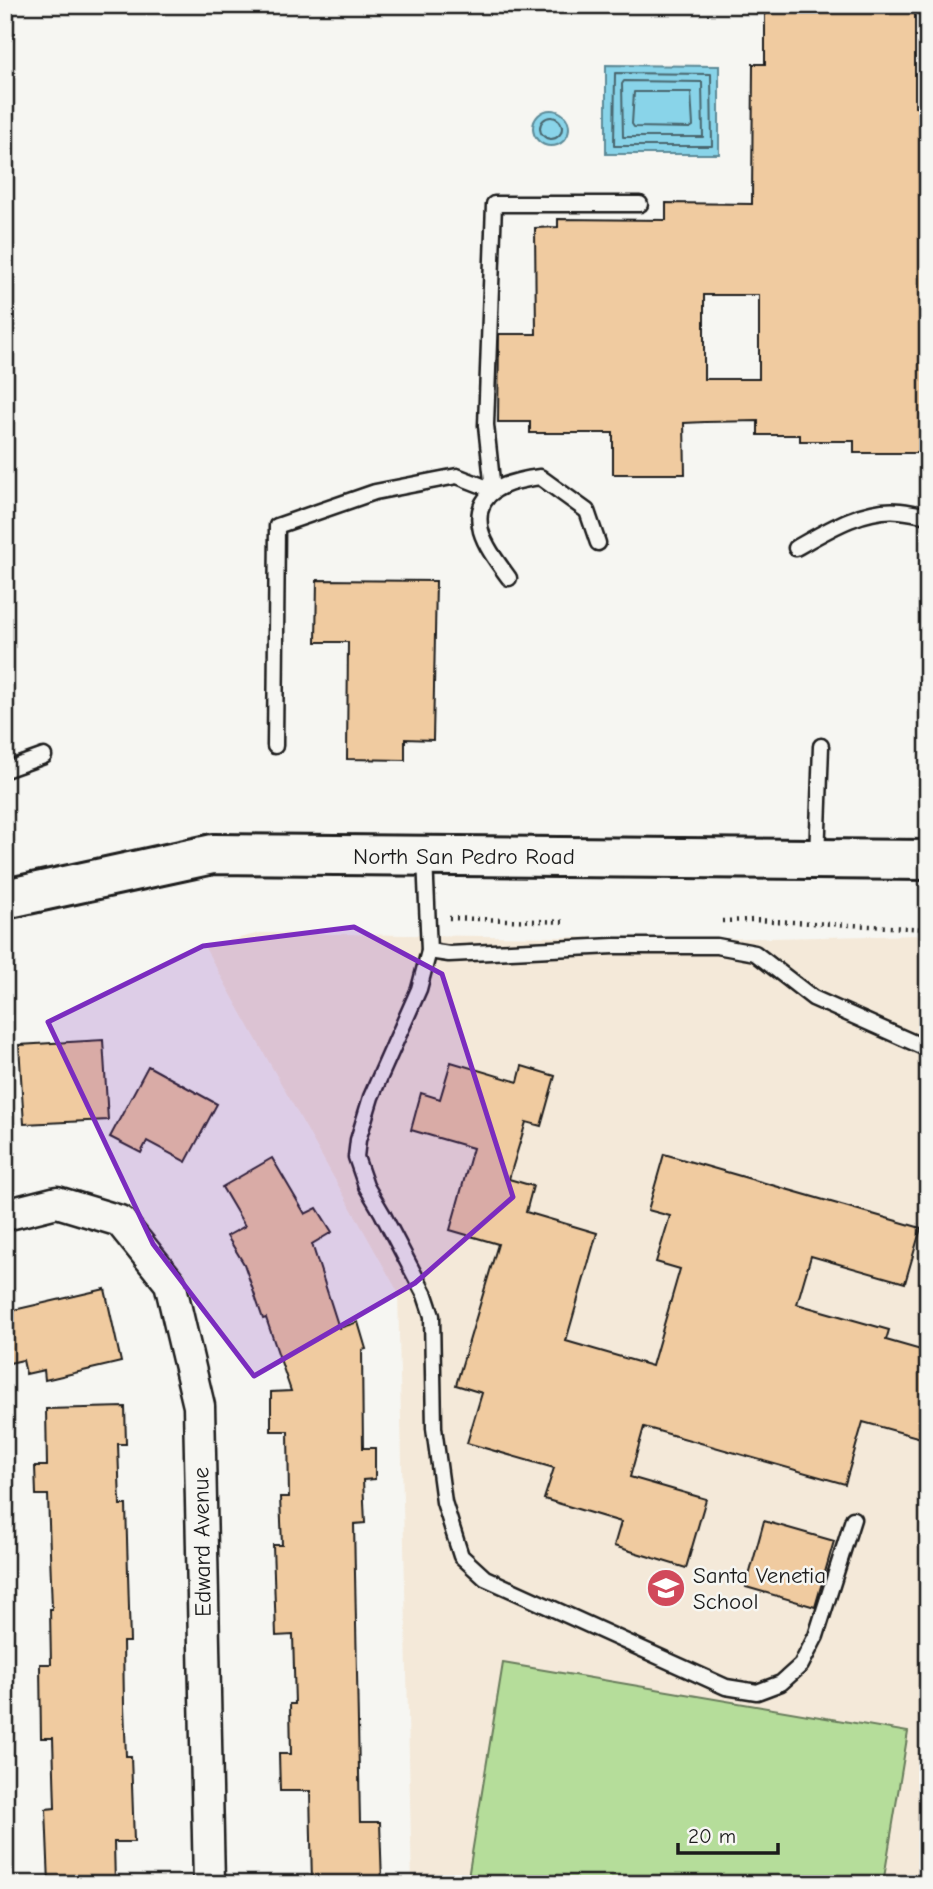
<svg xmlns="http://www.w3.org/2000/svg" width="933" height="1889" font-family="'Comic Neue',sans-serif">
  <rect width="100%" height="100%" fill="#f6f6f2"/>
  <filter id="ink" filterUnits="userSpaceOnUse"><feTurbulence type="fractalNoise" baseFrequency=".0143" numOctaves="2"/><feDisplacementMap in="SourceGraphic" scale="14" xChannelSelector="R" yChannelSelector="G"/><feConvolveMatrix kernelMatrix="1 2 1 2 8 2 1 2 1" color-interpolation-filters="sRGB"/></filter>
  <g filter="url(#ink)">
    <polygon fill="#f4e9d9" points="261,933 706,939 928,935 928,1884 412,1884 398,1292 204,946"/>
    <polygon fill="#b5dd9a" stroke="#687c5b" stroke-width="2" points="503,1663 908,1732 883,1884 467,1884"/>
    <g fill="#89d4e9" stroke="#5d8a97" stroke-width="2">
      <polygon points="606,65 719,66 719,154 606,154"/>
      <circle cx="551" cy="128" r="18"/>
    </g>
    <g fill="none" stroke-linecap="round" stroke-linejoin="round">
      <g stroke="#48666e" stroke-width="2">
        <polygon points="615,73 711,74 712,146 614,146"/>
        <polygon points="624,81 702,82 703,137 623,137 622,84"/>
        <polygon points="634,92 691,92 693,126 690,128 634,127 632,124"/>
        <circle cx="551" cy="128" r="11"/>
      </g>
    </g>
    <g fill="#f0cba0" stroke="#1c1c1c" stroke-width="2" fill-rule="evenodd">
      <path d="M765,7L915,8V107L928,108V453H854V441H800V435H758V421L705,422L684,423L685,474H613V433H530V422H498L499,334H536L535,228L558,227V219L666,220V203L752,204L753,64H765ZM704,295H759V379H704Z"/>
      <polygon points="317,580 436,581 433,740 405,739 405,760 347,759 348,642 316,642"/>
      <polygon points="103,1040 108,1120 24,1124 19,1045"/>
      <polygon points="451,1062 518,1082 522,1066 555,1076 541,1126 526,1122 509,1179 533,1186 526,1212 597,1233 566,1341 652,1366 680,1269 656,1262 670,1216 648,1210 664,1154 921,1228 905,1283 811,1256 797,1304 889,1330 886,1340 928,1352 928,1440 863,1422 845,1484 644,1427 630,1477 706,1499 686,1568 614,1546 621,1522 544,1499 554,1468 467,1443 482,1393 456,1385 498,1244 450,1230 473,1148 411,1130 421,1093 440,1099"/>
      <polygon points="148,1066 217,1104 186,1162 147,1141 141,1153 110,1137"/>
      <polygon points="272,1158 305,1214 317,1208 332,1232 312,1244 339,1328 358,1322 366,1349 362,1350 363,1448 375,1448 375,1479 363,1480 365,1523 354,1524 360,1822 380,1822 382,1884 312,1884 310,1791 280,1791 279,1754 291,1754 290,1704 295,1704 293,1635 276,1636 273,1545 282,1545 280,1497 289,1497 288,1431 271,1431 271,1392 291,1391 266,1318 263,1319 244,1264 227,1236 245,1226 222,1187"/>
      <polygon points="105,1289 121,1362 45,1380 44,1370 26,1374 23,1360 5,1364 5,1312"/>
      <polygon points="125,1407 126,1444 118,1444 120,1505 126,1505 130,1642 123,1642 124,1706 126,1756 131,1756 134,1842 114,1842 115,1884 49,1884 46,1809 55,1808 53,1738 41,1738 40,1664 51,1664 50,1609 52,1609 48,1495 36,1495 35,1466 47,1466 46,1409"/>
      <polygon points="764,1521 834,1541 815,1607 746,1587"/>
    </g>
    <g fill="none" stroke-linecap="round" stroke-linejoin="round">
      <g stroke="#1c1c1c" stroke-width="19">
        <g id="lane">
          <path d="M796,548C826,531 864,507 900,511C909,512 919,514 928,516"/>
          <path d="M509,578C499,564 486,548 481,531C471,490 510,481 540,477L587,511L598,543"/>
          <polyline points="275,746 277,526 375,492 457,476 493,490 486,425 494,204 640,204"/>
          <polyline points="5,770 44,756"/>
          <polyline points="425,858 429,951 419,989 371,1097 358,1140 356,1157 366,1186 382,1213 425,1295 432,1316 434,1428 444,1502 461,1556 485,1578 726,1687 757,1692 781,1683 801,1665 816,1636 853,1519"/>
          <polyline points="817,858 821,746"/>
          <polyline points="429,951 449,954 614,946 717,946 755,953 813,998 928,1049"/>
        </g>
      </g>
      <g stroke="#1c1c1c" stroke-width="35">
        <polyline id="street" points="5,1215 57,1202 120,1221 170,1283 199,1406 209,1884"/>
      </g>
      <g stroke="#1c1c1c" stroke-width="44">
        <polyline id="secondary" points="5,899 213,854 928,860"/>
      </g>
      <g stroke="#1c1c1c" stroke-width="4.5" stroke-dasharray="2 5" stroke-linecap="butt">
        <polyline points="449,918 567,922"/>
        <polyline points="722,921 754,920 928,929"/>
      </g>
      <use href="#lane" stroke="#f6f6f2" stroke-width="14"/>
      <use href="#street" stroke="#f6f6f2" stroke-width="30"/>
      <use href="#secondary" stroke="#f6f6f2" stroke-width="38"/>
    </g>
  </g>
  <path fill="#7b2cbf" fill-opacity="0.2" stroke="#7b2cbf" stroke-width="5" stroke-linejoin="round" d="M354,927L442,974L513,1197L415,1283L254,1376L153,1244L48,1022L203,946Z"/>
  <defs>
    <g id="school-disc" transform="scale(2.0125)"><circle r="9.5" fill="#d1495b" stroke="#f6f6f2"/><path d="M0-5L7-2L0 1L-7-2ZM-4 1L0 2.5L4 1V4Q0 6-4 4Z" fill="#fff"/></g>
  </defs>
  <g fill-rule="evenodd">
    <use href="#school-disc" x="666" y="1588"/>
  </g>
  <g text-anchor="middle" dominant-baseline="central" stroke-width="5" stroke-linejoin="round" paint-order="stroke">
    <g font-size="23" fill="#1c1c1c" stroke="#f6f6f2">
      <text x="464" y="856">North San Pedro Road</text>
      <text transform="translate(202 1542) rotate(-91)">Edward Avenue</text>
    </g>
    <g font-size="23" fill="#1c1c1c" stroke="#f6f6f2" text-anchor="start">
      <text x="693" y="1575">Santa Venetia<tspan x="693" dy="26">School</tspan></text>
    </g>
  </g>
  <rect width="933" height="1889" fill="none" stroke="#f6f6f2" stroke-width="28"/>
  <rect x="14" y="14" width="905" height="1861" fill="none" stroke="#1c1c1c" stroke-width="2.5" filter="url(#ink)"/>
  <path d="M678 1843v10h100v-10" fill="none" stroke="#1c1c1c" stroke-width="3.5"/>
  <text x="688" y="1843" font-size="21" fill="#1c1c1c" stroke="#f6f6f2" stroke-width="5" paint-order="stroke">20 m</text>
</svg>
